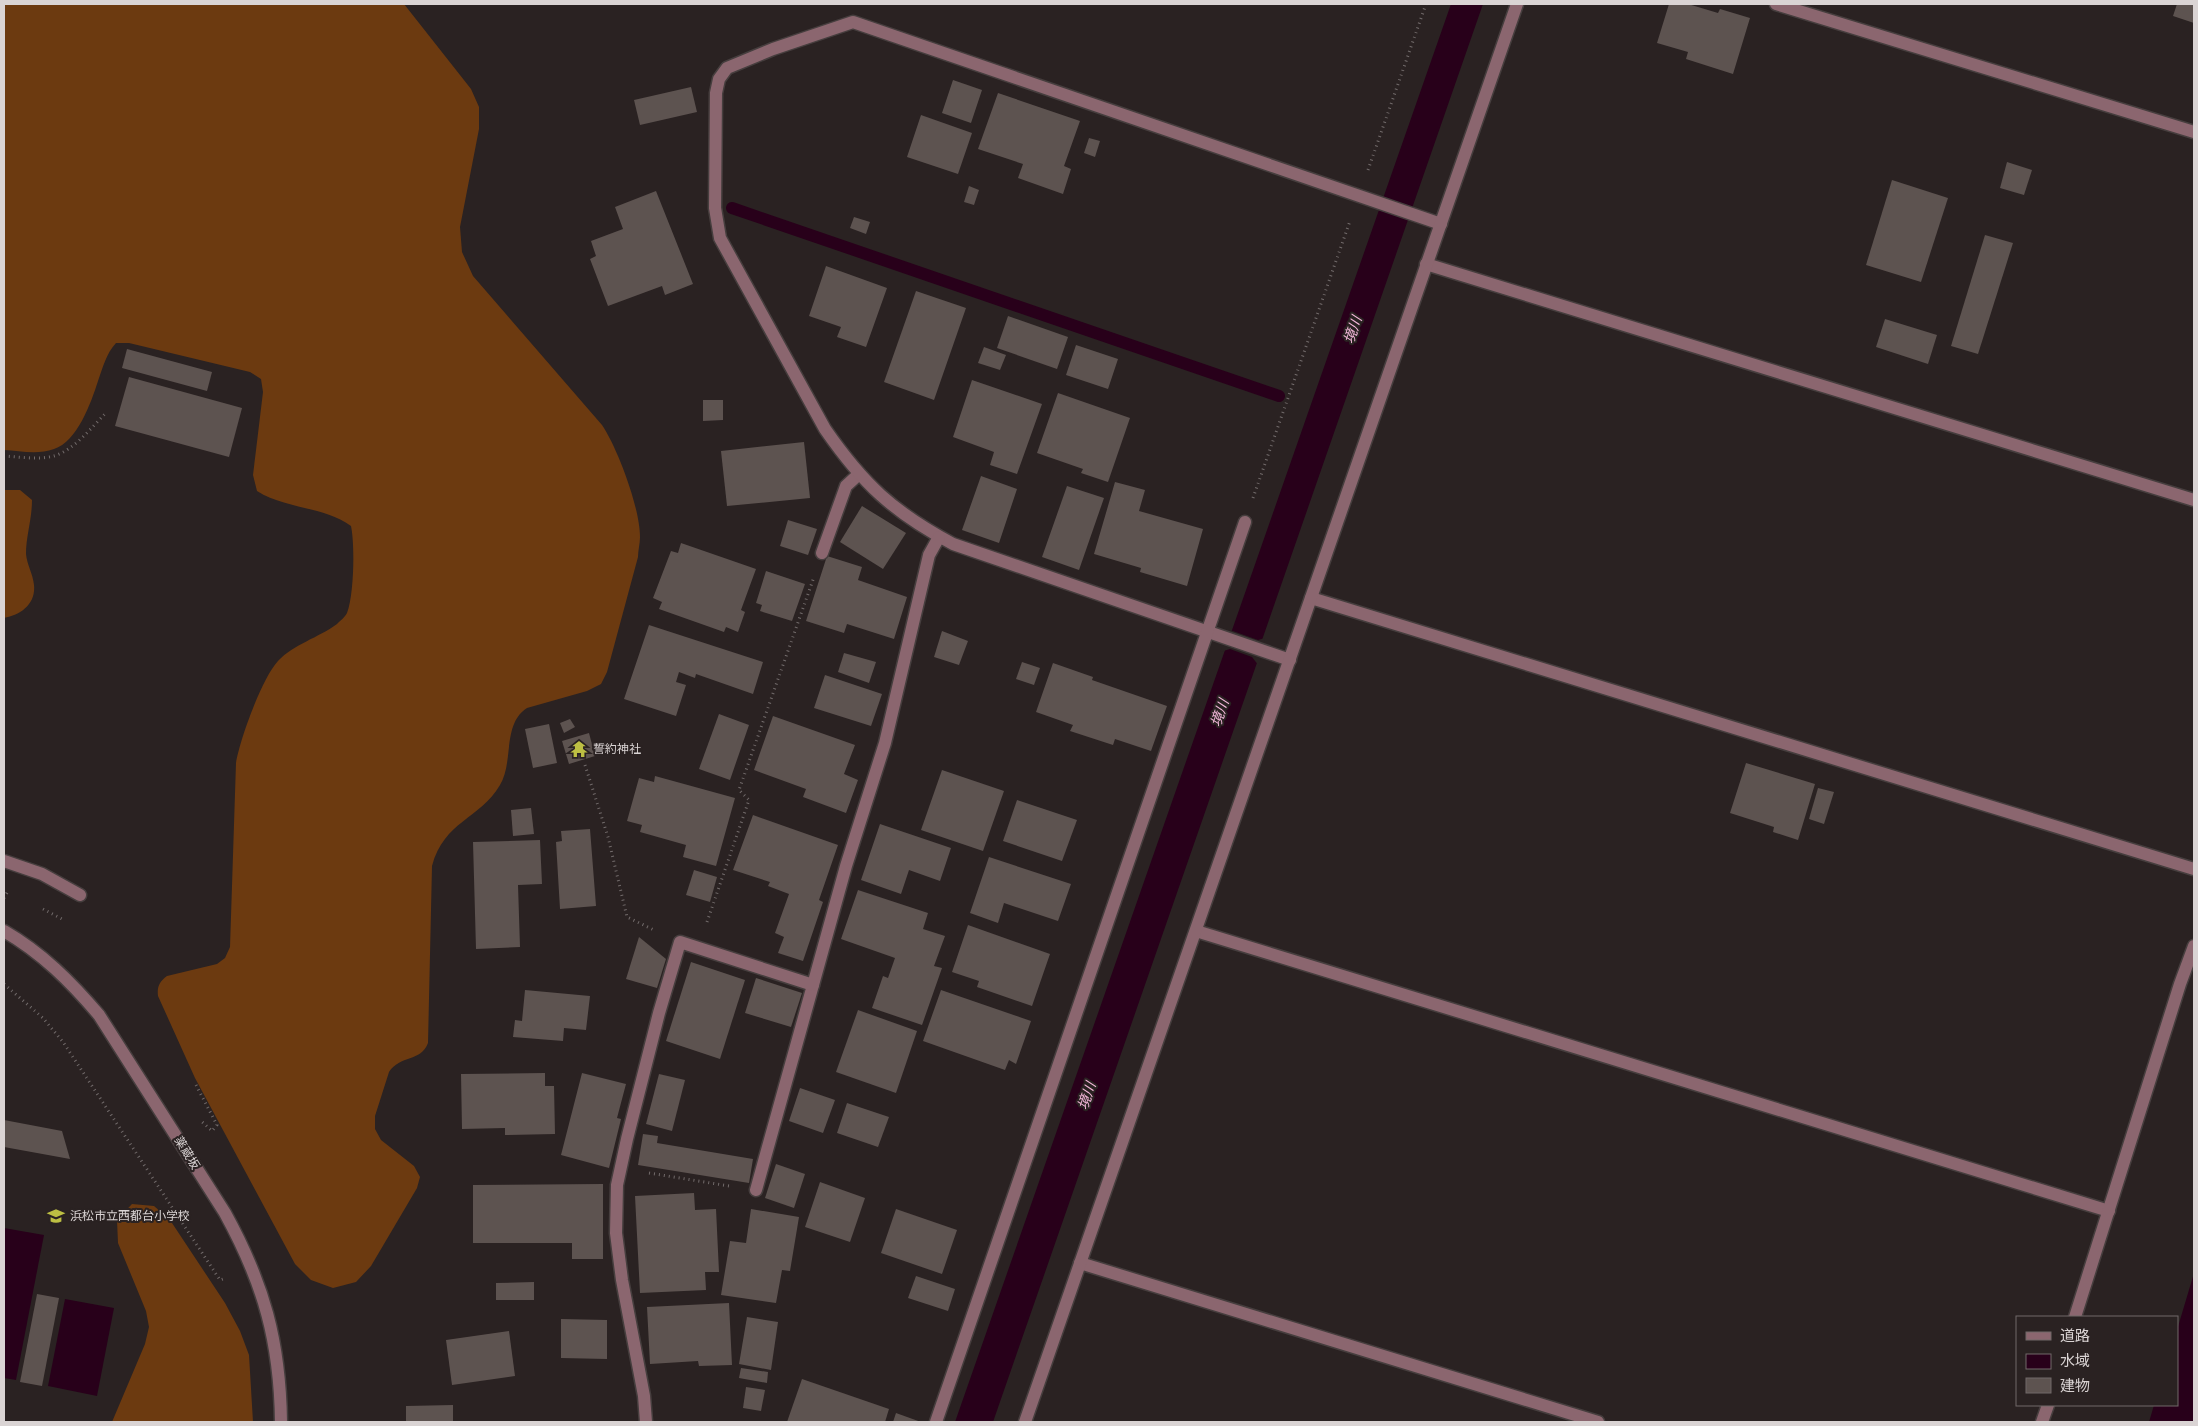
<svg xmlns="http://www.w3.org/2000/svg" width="2198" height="1426" font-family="'Fira Sans Condensed','Noto Sans JP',sans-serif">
  <rect width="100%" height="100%" fill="#2a2222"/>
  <g fill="#6c3a10">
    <path d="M4,4H404L471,89L479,107V129L460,227L462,252L473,276L602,425C618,449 640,508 640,537C640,544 638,550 638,557L607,672L601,684L587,691L527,708C502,724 514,762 500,785C480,819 444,821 432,866L428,1043C421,1062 400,1055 389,1072L375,1116V1129L381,1140L414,1166L420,1177L417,1188L371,1266L356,1282L333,1288L311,1280L295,1264L195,1078L158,996C157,987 159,982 167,976L217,964L225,958L230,947L236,763C240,739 262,678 278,661C294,644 318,638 337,624C340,621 345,617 347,613C354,595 355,545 351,526C323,506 285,509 257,491L253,475L263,392L261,379L250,372L129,343H116C106,354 103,367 98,381C91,403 77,442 54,449C38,455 20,451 4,450Z"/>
    <path d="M4,490H20L32,500C32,519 26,536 26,554C27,565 33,574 34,585C36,604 21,615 4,618Z"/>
    <polygon points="132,1204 154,1206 170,1220 225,1303 240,1331 249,1355 253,1422 112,1422 145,1344 149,1327 146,1311 118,1243 117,1220"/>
  </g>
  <g fill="#28001a">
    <polygon points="1451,4 1483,4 1261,643 1259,657 993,1422 955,1422"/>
    <polygon points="4,1228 44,1235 16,1380 4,1378"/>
    <polygon points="2194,1273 2194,1422 2149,1422 2154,1405 2177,1405 2177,1330"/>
    <polygon points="65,1299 114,1308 97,1396 48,1386"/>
  </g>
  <polygon fill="#2a2222" points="1230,630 1258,640 1265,638 1259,666 1252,657 1230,649 1220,652"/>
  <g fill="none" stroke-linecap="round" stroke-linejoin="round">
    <polyline stroke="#28001a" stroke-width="12" points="732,208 1279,396"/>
  </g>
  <g fill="#5d5350">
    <polygon points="1669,4 1688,4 1718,13 1720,9 1750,18 1733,74 1686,59 1688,52 1657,43"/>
    <polygon points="2177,4 2194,4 2194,23 2173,16"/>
    <polygon points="953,80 982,90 971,123 942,113"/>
    <polygon points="691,87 697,112 640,125 634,100"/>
    <polygon points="998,93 1080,121 1064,166 1071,169 1063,194 1018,178 1023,164 978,149"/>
    <polygon points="921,115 972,133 958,174 907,157"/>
    <polygon points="1089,138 1100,141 1095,157 1084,153"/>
    <polygon points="2007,162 2032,170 2024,195 2000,188"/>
    <polygon points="1892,180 1948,198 1921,282 1866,265"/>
    <polygon points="969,186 979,190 974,205 964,202"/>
    <polygon points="656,191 693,284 665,295 662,286 608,306 590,259 596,256 591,241 623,229 615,207"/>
    <polygon points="854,217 870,222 866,234 850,228"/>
    <polygon points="1985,235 2013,243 1978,354 1951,346"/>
    <polygon points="826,266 887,288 866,347 837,337 841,327 809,316"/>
    <polygon points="916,291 966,308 934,400 884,382"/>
    <polygon points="1008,316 1068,337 1057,369 997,348"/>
    <polygon points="1885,319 1937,335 1928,364 1876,347"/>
    <polygon points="1076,345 1118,359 1108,389 1066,375"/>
    <polygon points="984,347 1006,355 1000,370 978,363"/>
    <polygon points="127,349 212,372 207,391 122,368"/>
    <polygon points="129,377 242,408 229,457 115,426"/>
    <polygon points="972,380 1042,404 1017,474 990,465 994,452 953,437"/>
    <polygon points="1058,393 1130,418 1108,482 1081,473 1083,469 1037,453"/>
    <polygon points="703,400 723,400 723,420 703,421"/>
    <polygon points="804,442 810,498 727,506 721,451"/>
    <polygon points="981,476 1017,489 999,543 962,530"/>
    <polygon points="1115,482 1145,490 1139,511 1203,529 1187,586 1140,572 1141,568 1094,554"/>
    <polygon points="1067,486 1104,498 1079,570 1042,557"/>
    <polygon points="862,506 906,533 883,569 840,542"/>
    <polygon points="788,520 817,529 808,555 780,546"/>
    <polygon points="681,543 756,569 741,610 745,612 738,632 726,627 724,632 659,609 662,602 653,598 671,551 678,553"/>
    <polygon points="827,556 862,567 858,580 907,597 894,639 847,624 844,633 806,621"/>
    <polygon points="766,571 805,584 792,621 760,611 762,605 756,603"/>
    <polygon points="649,625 763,662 753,694 696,674 695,678 679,672 676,682 686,685 676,716 624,699"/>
    <polygon points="942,631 968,641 959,665 934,657"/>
    <polygon points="844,653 876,662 869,683 838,672"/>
    <polygon points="1022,662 1040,668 1034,685 1016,679"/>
    <polygon points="1053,663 1093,677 1092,680 1167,706 1151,751 1115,739 1113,745 1070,731 1073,725 1036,712"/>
    <polygon points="825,675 882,694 871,726 814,708"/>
    <polygon points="719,714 749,725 730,780 699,769"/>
    <polygon points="773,716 855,745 844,774 858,780 846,813 803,797 806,789 754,770"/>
    <polygon points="570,719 575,727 564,733 560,723"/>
    <polygon points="549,724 557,763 533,768 525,729"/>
    <polygon points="589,733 595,756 569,764 562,741"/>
    <polygon points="1746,763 1815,784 1798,840 1773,832 1774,827 1730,813"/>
    <polygon points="942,770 1004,791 983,851 921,830"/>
    <polygon points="655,776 735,798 716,866 683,857 686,845 640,832 642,825 627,821 639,778 654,782"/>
    <polygon points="1818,788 1834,792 1824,824 1809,819"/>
    <polygon points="1017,800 1077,820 1062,861 1003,841"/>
    <polygon points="531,808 534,834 513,836 511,810"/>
    <polygon points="753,815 838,845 819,900 823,902 803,961 778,953 784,937 775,933 789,894 768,886 770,882 733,870"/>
    <polygon points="880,824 951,848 940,881 909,870 901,894 861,880"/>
    <polygon points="590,829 596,906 560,909 556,842 562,841 561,831"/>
    <polygon points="540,840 542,884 518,885 520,947 476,949 473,842"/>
    <polygon points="989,857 1071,884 1058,921 1004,903 998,923 970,913"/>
    <polygon points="694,870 717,877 710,902 686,895"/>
    <polygon points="858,890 928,913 923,929 945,936 934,966 942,968 922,1025 872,1008 883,976 888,978 895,958 841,939"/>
    <polygon points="968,925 1050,954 1032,1006 977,987 979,981 952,972"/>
    <polygon points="639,937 666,959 657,988 626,979"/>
    <polygon points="691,962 745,980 720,1059 666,1041"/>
    <polygon points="756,978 802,993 791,1027 745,1013"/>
    <polygon points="525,990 590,996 586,1030 564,1028 563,1041 513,1037 515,1020 522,1021"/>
    <polygon points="941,990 1031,1021 1016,1064 1009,1060 1005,1070 923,1041"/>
    <polygon points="858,1010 917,1031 896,1093 836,1072"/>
    <polygon points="545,1073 545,1086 554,1086 555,1134 505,1135 505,1128 462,1129 461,1074"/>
    <polygon points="582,1073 626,1084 617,1118 621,1119 609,1168 561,1155"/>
    <polygon points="659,1074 685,1080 672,1131 646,1124"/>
    <polygon points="800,1088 835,1100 823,1133 789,1121"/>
    <polygon points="847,1103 889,1117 878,1147 837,1133"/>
    <polygon points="4,1120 62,1131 70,1159 4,1147"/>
    <polygon points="643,1134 658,1136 657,1143 753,1159 749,1183 638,1165"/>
    <polygon points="776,1164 805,1174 794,1208 765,1198"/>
    <polygon points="820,1182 865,1198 850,1242 805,1227"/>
    <polygon points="603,1184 603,1259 572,1259 572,1243 473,1243 473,1185"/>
    <polygon points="694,1193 695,1210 716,1209 719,1272 705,1272 706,1290 640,1293 635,1196"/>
    <polygon points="751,1209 799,1217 790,1271 782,1270 776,1303 721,1295 730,1241 746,1243"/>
    <polygon points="896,1209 957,1230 942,1274 881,1253"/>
    <polygon points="916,1276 955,1289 948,1311 908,1298"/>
    <polygon points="534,1282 534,1300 496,1300 496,1283"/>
    <polygon points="37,1294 59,1298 42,1386 20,1382"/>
    <polygon points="729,1303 732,1365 699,1366 698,1361 650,1364 647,1307"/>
    <polygon points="747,1317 778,1322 771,1370 739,1364"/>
    <polygon points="561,1319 607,1320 607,1359 561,1358"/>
    <polygon points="509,1331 515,1376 452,1385 446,1340"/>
    <polygon points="741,1368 768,1372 767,1383 739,1378"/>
    <polygon points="802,1379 889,1409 885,1422 787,1422"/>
    <polygon points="746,1387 765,1390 761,1411 743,1408"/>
    <polygon points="453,1405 453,1422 406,1422 406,1406"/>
    <polygon points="896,1413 921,1422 893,1422"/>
  </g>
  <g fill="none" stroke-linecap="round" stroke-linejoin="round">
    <g stroke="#463e3e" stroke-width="15">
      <g id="minor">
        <polyline points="1776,4 2194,132"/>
        <polyline points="1426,264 2194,500"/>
        <polyline points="822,553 846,486 859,474"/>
        <polyline points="1311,598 2194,869"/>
        <path d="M1290,660L953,544C893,512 863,484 825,429L720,238L715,208L716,93L719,79L727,68L773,49L853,22L1441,224"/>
        <polyline points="4,861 42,874 80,895"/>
        <path d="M4,931C42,953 71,982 99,1015L225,1213C264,1284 280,1342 281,1422"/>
        <polyline points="1196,931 2109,1211"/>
        <polyline points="756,1190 813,985"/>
        <polyline points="1080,1263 1598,1422"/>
        <polyline points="2075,1317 2180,984 2194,946"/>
        <polyline points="646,1422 644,1396 622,1280 616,1233 617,1185 627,1139 659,1013 680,942 813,985 846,866 885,743 929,555 939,537"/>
        <polyline points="936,1422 1245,522"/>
        <polyline points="1025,1422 1517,4"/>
        <polyline points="2042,1422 2048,1405"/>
      </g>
    </g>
    <g stroke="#726b6b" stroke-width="3" stroke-dasharray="1 4" stroke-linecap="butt">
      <polyline points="1368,170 1426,4"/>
      <path d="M4,456C20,457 39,460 54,456C74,450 91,428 105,414"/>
      <polyline points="1253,498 1350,221"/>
      <polyline points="585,765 608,837 627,917 656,931"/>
      <polyline points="4,898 8,891"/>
      <polyline points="43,909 62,919 63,918"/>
      <polyline points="707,922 749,800 739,790 814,577"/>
      <polyline points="4,984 43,1018 63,1042 220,1280 226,1278"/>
      <polyline points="196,1085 217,1125 212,1131 200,1120"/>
      <polyline points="649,1173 729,1186"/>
    </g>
    <use href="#minor" stroke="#8b666f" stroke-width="12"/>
  </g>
  <defs>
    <g id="temple-bare" transform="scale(1.35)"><path d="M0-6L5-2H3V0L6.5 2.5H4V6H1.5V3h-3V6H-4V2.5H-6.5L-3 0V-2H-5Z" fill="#bdbf43" stroke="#2a2222" stroke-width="2.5" paint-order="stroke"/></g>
    <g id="school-bare" transform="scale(1.35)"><path d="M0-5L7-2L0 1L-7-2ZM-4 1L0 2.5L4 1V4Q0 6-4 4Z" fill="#bdbf43" stroke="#2a2222" stroke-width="2.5" paint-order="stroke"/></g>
  </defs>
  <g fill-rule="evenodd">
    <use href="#temple-bare" x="579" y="749"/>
    <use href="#school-bare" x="56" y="1216"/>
  </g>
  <g text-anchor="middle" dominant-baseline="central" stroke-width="4" stroke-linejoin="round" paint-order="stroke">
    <g font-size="12" fill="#dad4d4" stroke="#2a2222" text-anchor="start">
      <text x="593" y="749">誓約神社</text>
      <text x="70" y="1216">浜松市立西都台小学校</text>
    </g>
    <g font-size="12" fill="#dad4d4" stroke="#2a2222">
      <text transform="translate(187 1153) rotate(58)">薬蔵坂</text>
    </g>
    <g font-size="14" font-style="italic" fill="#f6b9dc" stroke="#2a2222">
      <text transform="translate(1353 330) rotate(-71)">境川</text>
      <text transform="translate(1220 713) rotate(-71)">境川</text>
      <text transform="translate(1087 1096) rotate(-71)">境川</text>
    </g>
  </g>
  <rect width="2198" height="1426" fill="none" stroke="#dad4d4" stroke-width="10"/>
  <rect x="2016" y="1316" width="162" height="90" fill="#2a2222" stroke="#706969"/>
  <rect x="2026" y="1332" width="25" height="8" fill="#8b666f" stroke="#706969"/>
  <text x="2060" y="1341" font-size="15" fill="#dad4d4">道路</text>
  <rect x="2026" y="1354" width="25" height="15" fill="#28001a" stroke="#706969"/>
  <text x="2060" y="1366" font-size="15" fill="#dad4d4">水域</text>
  <rect x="2026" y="1378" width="25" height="15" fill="#5d5350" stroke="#706969"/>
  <text x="2060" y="1391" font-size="15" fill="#dad4d4">建物</text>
</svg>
